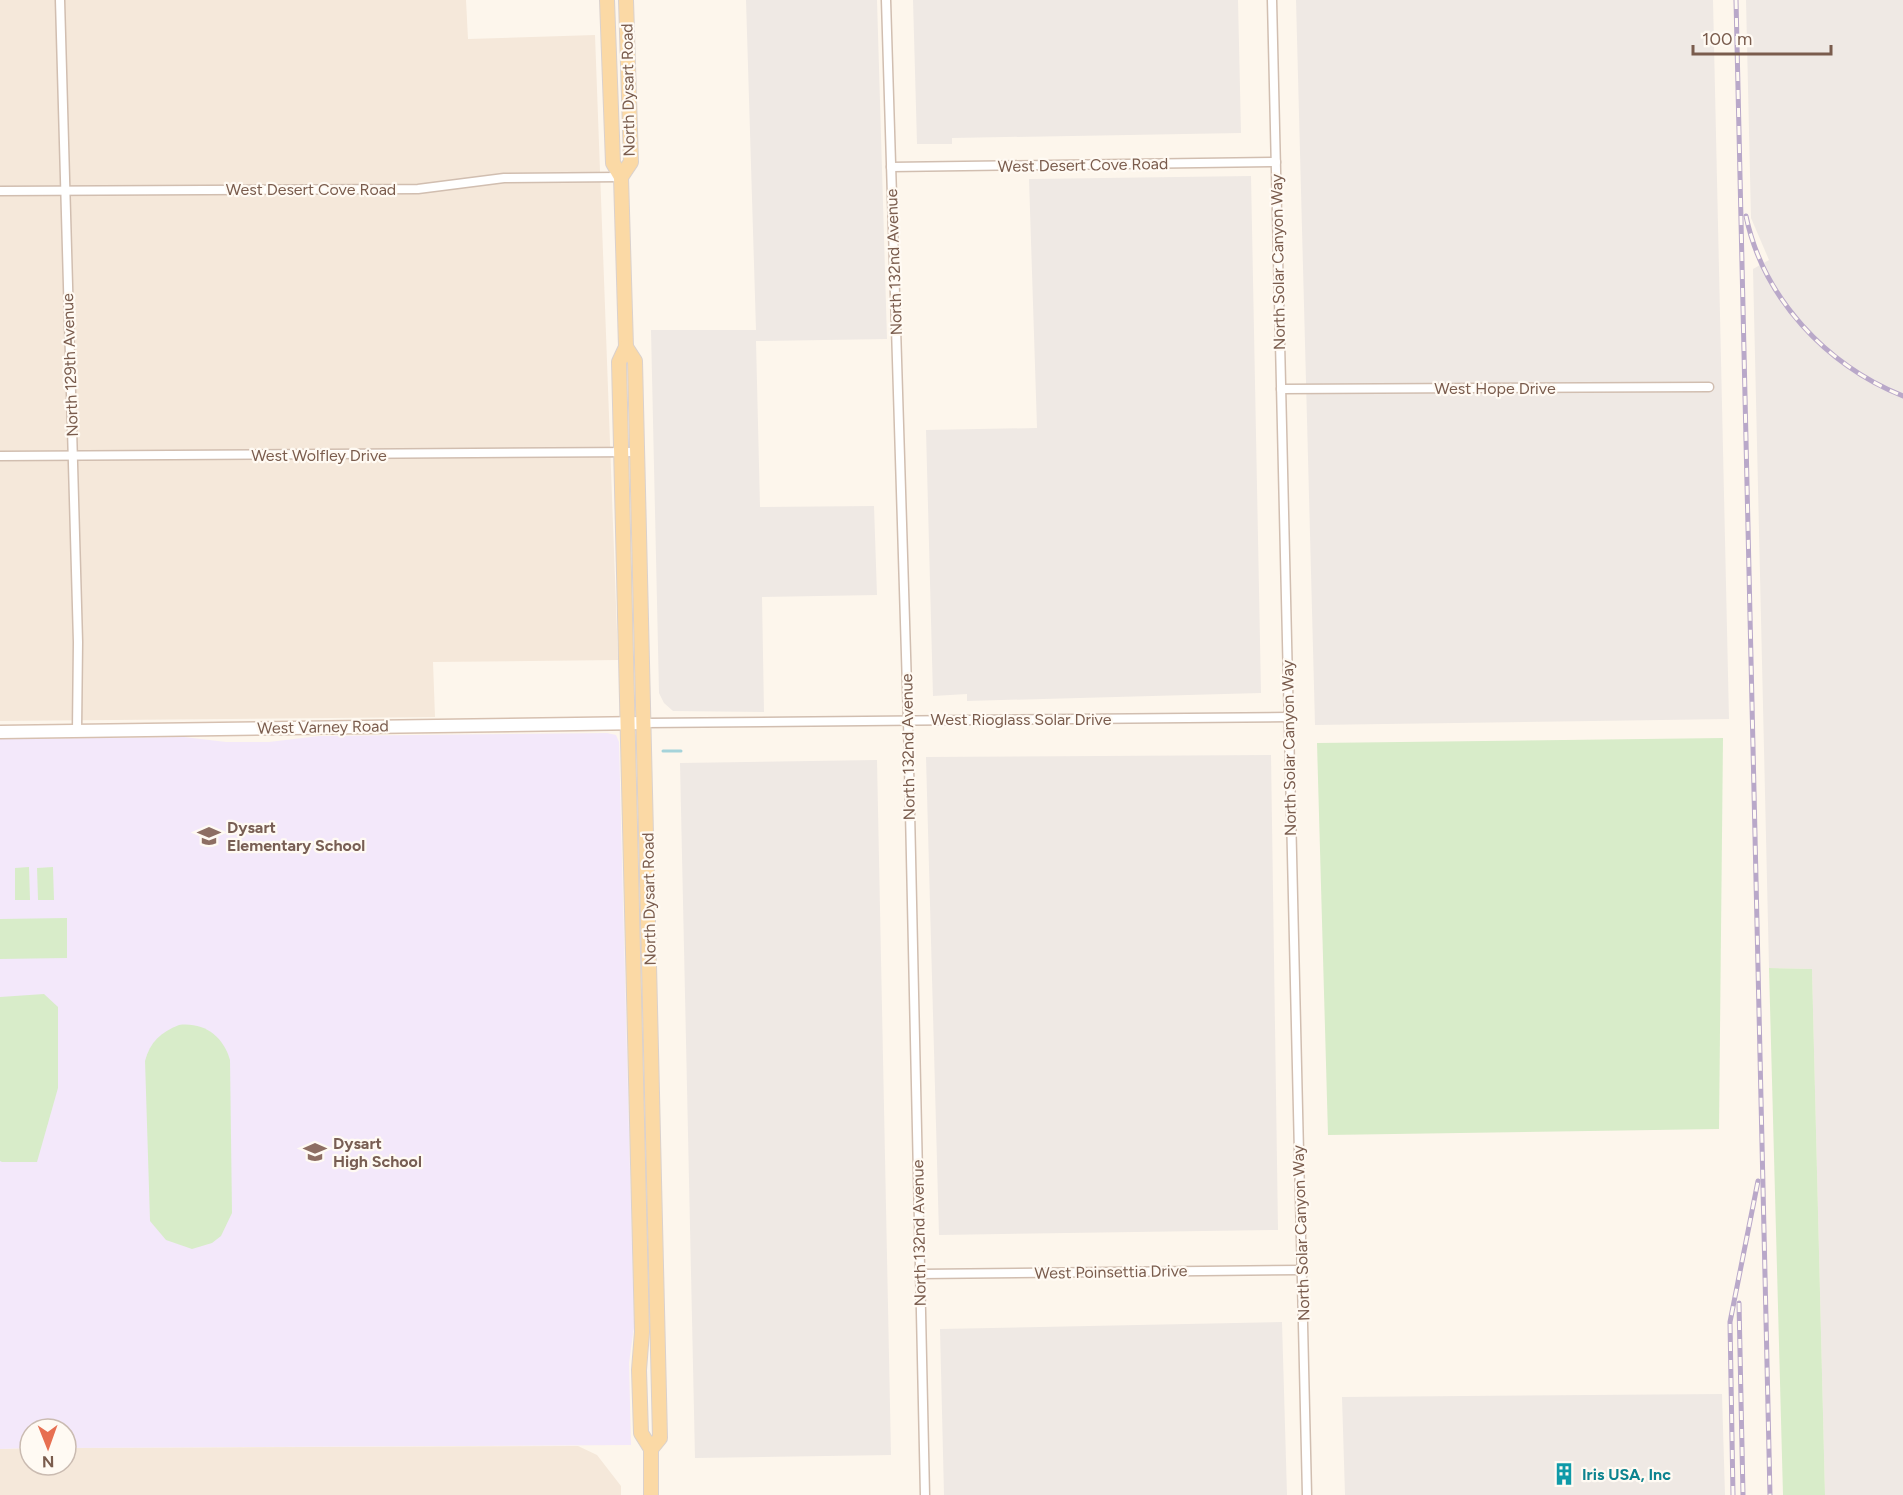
<svg xmlns="http://www.w3.org/2000/svg" width="1903" height="1495" font-family="Figtree,sans-serif">
  <rect width="100%" height="100%" fill="#fdf6ec"/>
  <g fill="#f5e8da">
    <polygon points="0,0 466,0 468,39 595,35 618,660 433,662 435,717 0,721"/>
    <polygon points="578,1446 597,1455 621,1486 621,1495 0,1495 0,1449 30,1448 30,1465 66,1465 66,1448"/>
  </g>
  <g fill="#efe9e4">
    <polygon points="746,0 877,0 887,339 756,341 760,507 874,506 877,595 762,597 764,712 673,711 664,703 659,693 651,330 756,330"/>
    <polygon points="913,0 1238,0 1241,133 952,138 952,144 917,144"/>
    <polygon points="1296,0 1713,0 1729,719 1315,725"/>
    <polygon points="1746,0 1903,0 1903,1495 1825,1495 1812,969 1769,968 1753,269 1769,260 1751,218"/>
    <polygon points="1251,176 1261,693 967,701 967,694 933,696 926,430 1037,428 1029,179"/>
    <polygon points="1271,755 1278,1230 939,1235 926,757"/>
    <polygon points="877,760 891,1455 695,1458 680,763"/>
    <polygon points="1282,1322 1287,1495 944,1495 940,1329"/>
    <polygon points="1722,1394 1725,1495 1345,1495 1342,1397"/>
  </g>
  <polygon fill="#f3e8fa" points="607,733 616,735 619,742 634,1327 629,1363 631,1445 66,1448 66,1429 30,1429 30,1448 0,1449 0,739 184,737 226,742 269,742 319,736"/>
  <g fill="#d8ecc9">
    <polygon points="1723,738 1719,1129 1328,1135 1317,743"/>
    <polygon points="29,867 30,900 15,900 15,868"/>
    <polygon points="53,867 54,900 38,900 37,868"/>
    <polygon points="67,918 67,958 0,959 0,919"/>
    <polygon points="1769,968 1812,969 1825,1495 1783,1495"/>
    <polygon points="44,994 58,1007 58,1088 37,1162 2,1162 0,1161 0,997"/>
    <path d="M179,1025C204,1022 223,1036 230,1060L232,1213L221,1236L212,1243L192,1249L166,1240L150,1221L145,1061C150,1042 161,1032 179,1025Z"/>
  </g>
  <g fill="none" stroke-linecap="round" stroke-linejoin="round">
    <polyline stroke="#a5d3da" stroke-width="3" points="663,751 681,751"/>
    <g stroke="#d1beb0" stroke-width="11">
      <g id="street">
        <polyline points="60,0 78,642 77,730"/>
        <polyline points="886,0 908,720 925,1495"/>
        <polyline points="1272,0 1307,1495"/>
        <polyline points="891,167 1276,162"/>
        <polyline points="0,191 418,189 504,178 621,177"/>
        <polyline points="1281,389 1709,387"/>
        <polyline points="0,456 637,452"/>
        <polyline points="645,723 1289,717"/>
        <polyline points="920,1274 1301,1270"/>
      </g>
    </g>
    <g stroke="#d6c0b0" stroke-width="15">
      <polyline id="secondary" points="0,732 645,723"/>
    </g>
    <g stroke="#dad1cd" stroke-width="16">
      <g id="primary">
        <polyline points="607,0 613,163 621,177 626,347 619,362 642,1332 639,1370 641,1433 651,1449 651,1495"/>
        <polyline points="621,177 631,162 626,0"/>
        <polyline points="626,347 635,361 660,1438 651,1449"/>
      </g>
    </g>
    <use href="#street" stroke="#fff" stroke-width="8"/>
    <use href="#secondary" stroke="#fff" stroke-width="12"/>
    <use href="#primary" stroke="#fbd9a5" stroke-width="14"/>
    <g stroke="#b9a8c9" stroke-width="5">
      <g id="rail">
        <polyline points="1736,0 1770,1495"/>
        <path d="M1746,216C1763,298 1826,365 1903,396"/>
        <polyline points="1739,1303 1743,1495"/>
        <polyline points="1733,1495 1730,1322 1758,1181"/>
      </g>
    </g>
    <use href="#rail" stroke="#fffaf3" stroke-width="3" stroke-dasharray="9" stroke-linecap="butt"/>
  </g>
  <defs>
    <g id="school-bare" transform="scale(1.8)"><path d="M0-5L7-2L0 1L-7-2ZM-4 1L0 2.5L4 1V4Q0 6-4 4Z" fill="#8d6e63" stroke="#fffaf3" stroke-width="2.5" paint-order="stroke"/></g>
    <g id="building-bare" transform="scale(1.8)"><path d="M-4-6H4V6H1V3H-1V6H-4ZM-2.5-4.3h1.7v1.8h-1.7ZM.8-4.3h1.7v1.8H.8ZM-2.5-1h1.7V.8h-1.7ZM.8-1h1.7V.8H.8Z" fill="#0f9aa8" stroke="#fffaf3" stroke-width="2.5" paint-order="stroke"/></g>
  </defs>
  <g fill-rule="evenodd">
    <use href="#school-bare" x="209" y="836"/>
    <use href="#school-bare" x="315" y="1152"/>
    <use href="#building-bare" x="1564" y="1474"/>
  </g>
  <g text-anchor="middle" dominant-baseline="central" stroke-width="4.5" stroke-linejoin="round" paint-order="stroke">
    <g font-size="16" fill="#7a5c4d" stroke="#fffaf3">
      <text transform="translate(628 90) rotate(-91)">North Dysart Road</text>
      <text transform="translate(1083 165) rotate(-1)">West Desert Cove Road</text>
      <text x="311" y="189">West Desert Cove Road</text>
      <text transform="translate(894 262) rotate(-92)">North 132nd Avenue</text>
      <text transform="translate(1278 262) rotate(-91)">North Solar Canyon Way</text>
      <text transform="translate(70 365) rotate(-92)">North 129th Avenue</text>
      <text x="1495" y="388">West Hope Drive</text>
      <text x="319" y="455">West Wolfley Drive</text>
      <text x="1021" y="719">West Rioglass Solar Drive</text>
      <text transform="translate(323 727) rotate(-1)">West Varney Road</text>
      <text transform="translate(908 747) rotate(-91)">North 132nd Avenue</text>
      <text transform="translate(1289 748) rotate(-91)">North Solar Canyon Way</text>
      <text transform="translate(649 899) rotate(-91)">North Dysart Road</text>
      <text transform="translate(919 1233) rotate(-91)">North 132nd Avenue</text>
      <text transform="translate(1301 1233) rotate(-92)">North Solar Canyon Way</text>
      <text transform="translate(1111 1272) rotate(-1)">West Poinsettia Drive</text>
    </g>
    <g font-size="16" font-weight="bold" fill="#785e54" stroke="#fffaf3" text-anchor="start">
      <text x="227" y="827">Dysart<tspan x="227" dy="18">Elementary School</tspan></text>
      <text x="333" y="1143">Dysart<tspan x="333" dy="18">High School</tspan></text>
    </g>
    <g font-size="16" font-weight="bold" fill="#0d838f" stroke="#fffaf3" text-anchor="start">
      <text x="1582" y="1474">Iris USA, Inc</text>
    </g>
  </g>
  <g transform="translate(48 1447) rotate(179)"><circle r="28" fill="#fffaf3" stroke="#cabbb1" stroke-width="1.5"/>
  <path d="M0-4.5L10 22L0 15L-10 22Z" fill="#e76f51"/>
  <text y="-9" font-size="16" font-weight="bold" text-anchor="middle" fill="#7a5c4d">N</text>
  </g>
  <path d="M1693 45v9h138v-9" fill="none" stroke="#7a5c4d" stroke-width="3"/>
  <text x="1702" y="45" font-size="18" fill="#7a5c4d" stroke="#fffaf3" stroke-width="4.5" paint-order="stroke">100 m</text>
</svg>
